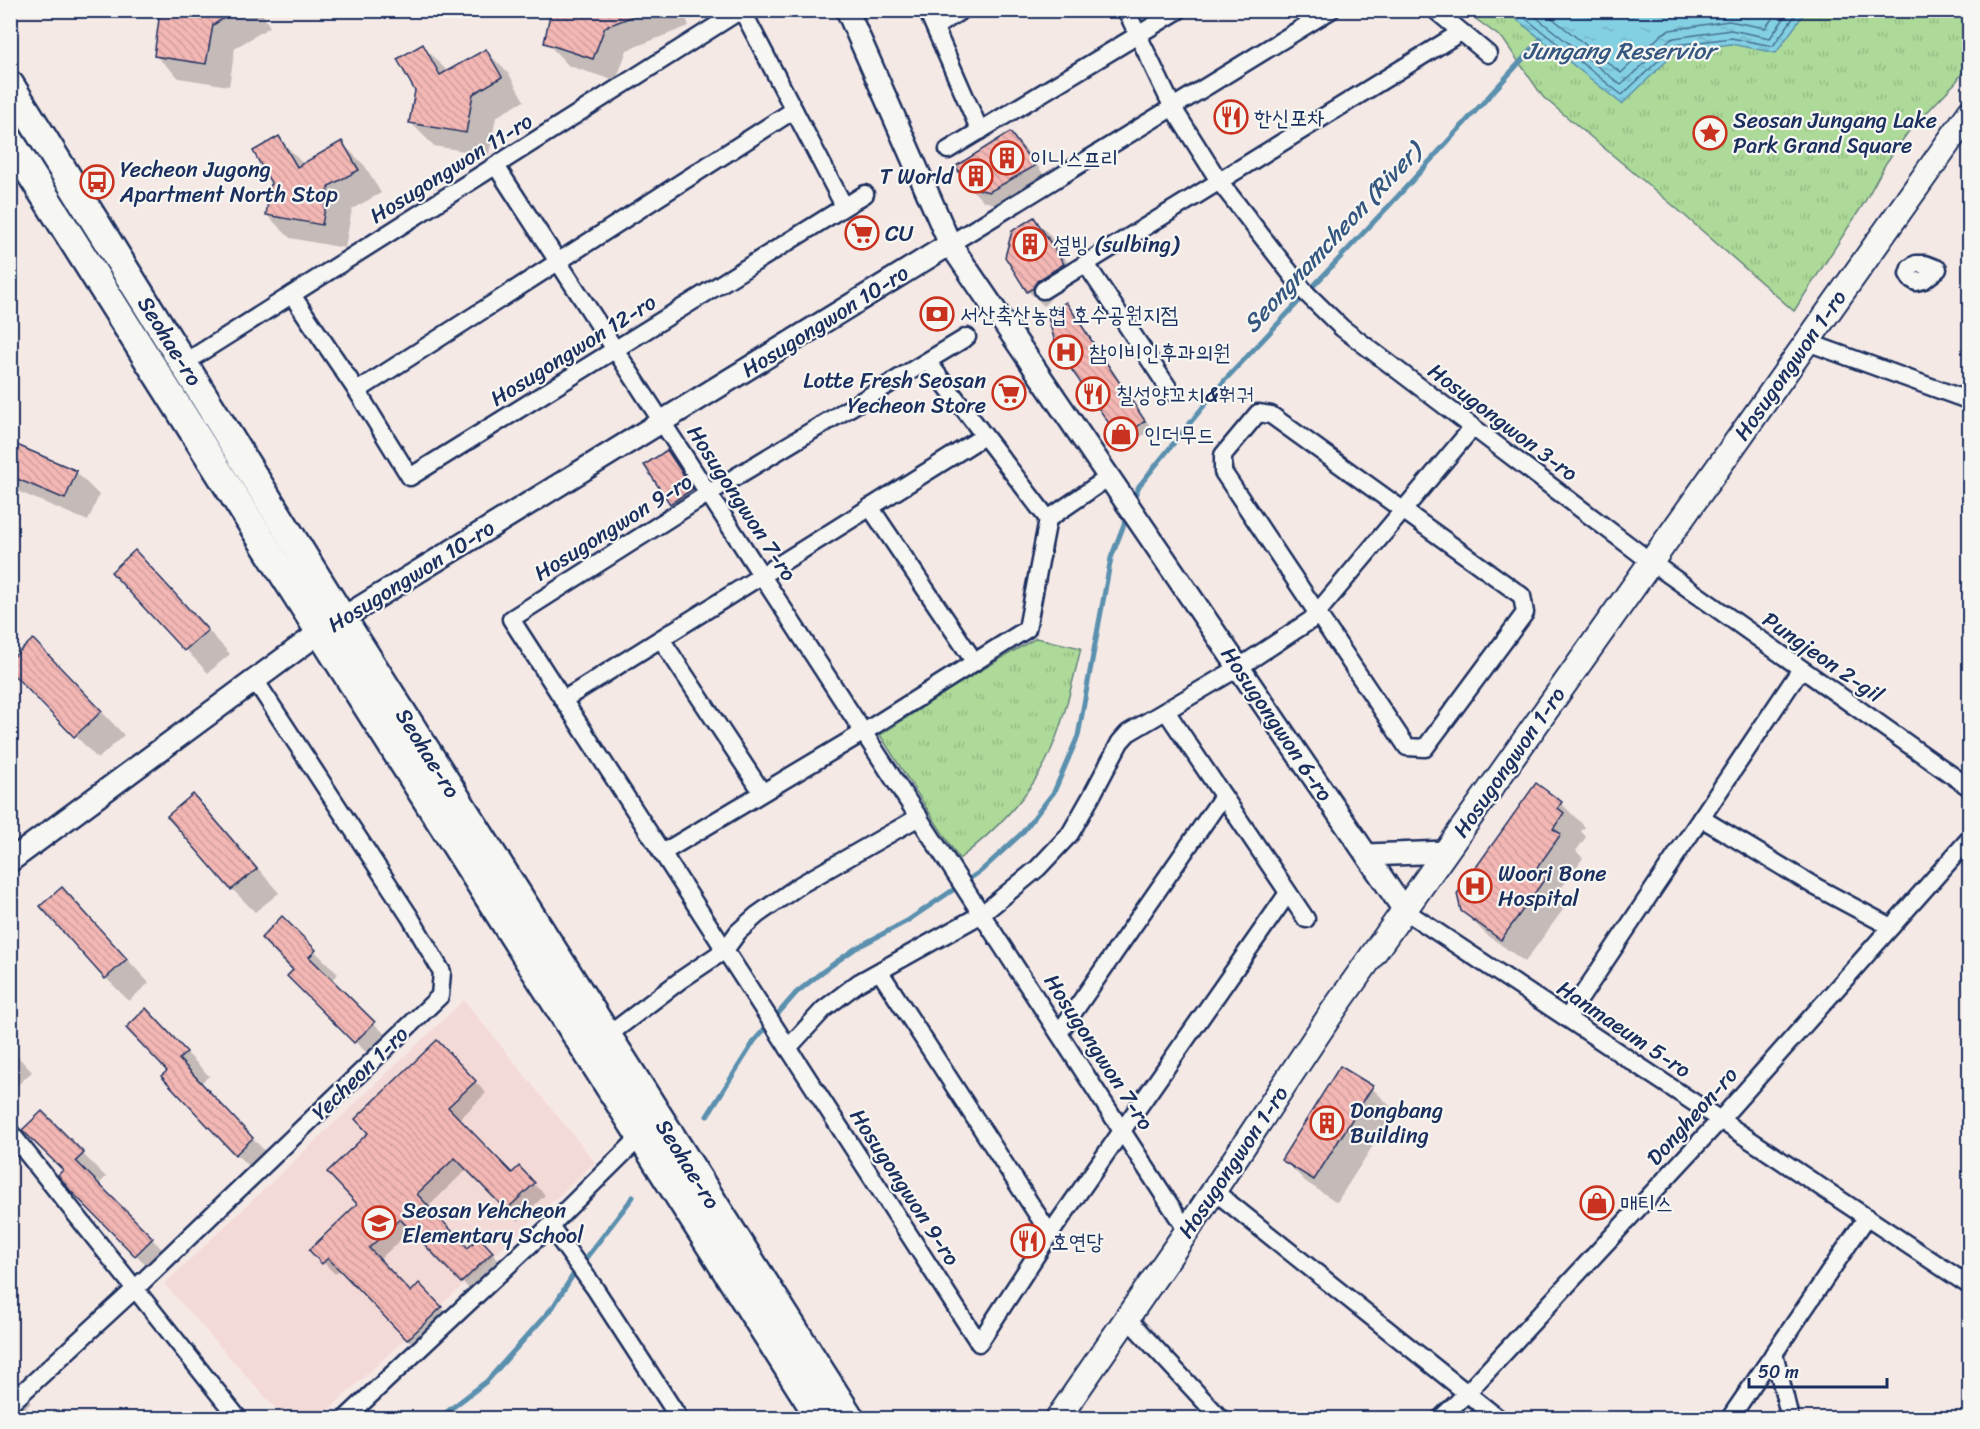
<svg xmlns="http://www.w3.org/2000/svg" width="1980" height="1429" font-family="Sriracha,'Poor Story',sans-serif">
  <defs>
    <pattern id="park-tufts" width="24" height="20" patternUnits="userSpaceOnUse" patternTransform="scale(1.5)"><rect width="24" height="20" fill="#adda98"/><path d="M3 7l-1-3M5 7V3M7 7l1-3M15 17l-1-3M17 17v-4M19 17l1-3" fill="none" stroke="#94bb85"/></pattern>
    <pattern id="water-ripples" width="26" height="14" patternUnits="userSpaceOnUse" patternTransform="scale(1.5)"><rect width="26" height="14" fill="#84d0e3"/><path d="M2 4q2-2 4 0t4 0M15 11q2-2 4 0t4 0" fill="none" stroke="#71b3c5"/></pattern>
    <pattern id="building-back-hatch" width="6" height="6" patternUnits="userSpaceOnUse" patternTransform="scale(1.5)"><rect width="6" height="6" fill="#f3b7b4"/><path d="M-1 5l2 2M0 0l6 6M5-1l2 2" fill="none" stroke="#d09e9d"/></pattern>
  </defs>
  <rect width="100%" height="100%" fill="#f5e9e6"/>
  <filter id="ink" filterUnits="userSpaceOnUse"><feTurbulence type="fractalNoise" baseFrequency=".0167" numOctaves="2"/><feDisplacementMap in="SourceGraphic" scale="12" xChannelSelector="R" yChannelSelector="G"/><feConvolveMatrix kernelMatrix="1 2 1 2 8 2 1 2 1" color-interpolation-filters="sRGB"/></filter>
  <g filter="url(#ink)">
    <polygon fill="#f4dad7" points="464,1000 595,1162 320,1418 284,1418 164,1284"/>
    <g fill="url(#park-tufts)" stroke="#64847b" stroke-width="1.5">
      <polygon points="1465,11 1969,11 1969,63 1956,82 1909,131 1886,163 1864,203 1794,311 1676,208 1543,97 1503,39"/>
      <path d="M1036,638L1081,648C1072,684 1064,721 1049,755C1031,795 994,832 959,859L880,735L953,687Z"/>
    </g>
    <polygon fill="url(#water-ripples)" stroke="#5a90ae" stroke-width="1.5" points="1506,11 1806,11 1776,53 1731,44 1677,51 1622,104"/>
    <g fill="#0003">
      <polygon points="155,10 260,10 270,27 235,48 229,86 179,78 155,55 161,19"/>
      <polygon points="550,10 683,10 689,26 627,50 616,81 569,66 546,42 552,15"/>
      <polygon points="423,46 448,72 486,51 509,74 524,101 496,117 489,155 434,146 411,123"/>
      <polygon points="1010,134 1026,150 1049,182 1006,207 983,201 967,185"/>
      <polygon points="279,138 304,165 342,143 365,166 381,193 352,209 345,248 290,238 267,215"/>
      <polygon points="1034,219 1049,234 1079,280 1053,296 1044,306 1028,291"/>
      <polygon points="1065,304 1073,311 1152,429 1128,446 1121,438 1059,349"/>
      <polygon points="10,444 76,472 99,495 88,521 10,488"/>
      <polygon points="667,451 683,467 708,505 687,519 671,503 646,465"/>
      <polygon points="113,572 158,576 230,654 208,673"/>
      <polygon points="10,609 20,618 10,644"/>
      <polygon points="56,664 124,735 98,759 10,668"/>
      <polygon points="1536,786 1562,804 1585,827 1581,831 1586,837 1576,851 1583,858 1560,890 1570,900 1525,962 1486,934 1462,911"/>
      <polygon points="193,796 216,819 279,893 255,912 232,889 170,816"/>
      <polygon points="84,912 149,983 129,1001 106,978"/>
      <polygon points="282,919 338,974 331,981 397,1046 378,1064 289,976 295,970"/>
      <polygon points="169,1034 209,1076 201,1083 275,1162 259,1177 236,1154 169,1071"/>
      <polygon points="437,1042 486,1093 459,1120 512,1175 519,1169 545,1195 518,1221 468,1168 428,1207 468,1249 479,1240 503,1265 473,1293 412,1229 379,1260 411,1294 419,1285 452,1319 419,1351 340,1269 335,1274 311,1250 359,1204 371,1133"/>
      <polygon points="10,1048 32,1072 12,1090 10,1088"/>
      <polygon points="1372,1088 1395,1111 1337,1202 1306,1182 1283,1159"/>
      <polygon points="42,1113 106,1177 98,1185 175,1262 159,1278 71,1189"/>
      <polygon points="10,1382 31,1403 14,1418 10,1417"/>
    </g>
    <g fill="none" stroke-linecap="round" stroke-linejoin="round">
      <g stroke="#456f93" stroke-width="1.5">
        <polyline points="1515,10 1622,95 1675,45 1731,38 1773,46 1799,10"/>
        <polyline points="1527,10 1621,85 1668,41 1674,38 1731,30 1770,38 1790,10"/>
        <polyline points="1542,10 1621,73 1662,34 1670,30 1729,21 1765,28 1779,10"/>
      </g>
      <g stroke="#5a90ae" stroke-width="5">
        <polyline points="1132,502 1139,486 1224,381 1399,195 1541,39"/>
        <polyline points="707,1116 755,1040 796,993 822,972 856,948 907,921 981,871 1022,833 1054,792 1078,736 1111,558 1128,514"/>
        <polyline points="439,1418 487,1381 553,1307 573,1275 633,1197"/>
      </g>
    </g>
    <g fill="url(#building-back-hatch)" stroke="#1b2f5e" stroke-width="1.5">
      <polygon points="154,10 237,10 213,25 206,64 154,56 159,19"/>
      <polygon points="551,10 643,10 644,12 605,27 593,59 544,43"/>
      <polygon points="423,44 440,75 486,49 502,77 473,94 466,133 409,123 415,91 397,59"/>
      <polygon points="1010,132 1035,166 989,192 966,186 956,166"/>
      <polygon points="279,136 297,167 342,141 359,170 329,186 322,225 266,215 271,183 253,151"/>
      <polygon points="1034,217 1064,264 1037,281 1033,288 1027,292 1005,257 1012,231"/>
      <polygon points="1066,302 1145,421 1120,439 1057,349 1047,314"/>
      <polygon points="10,442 77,471 65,499 10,476"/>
      <polygon points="667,450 693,489 670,504 644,465"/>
      <polygon points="135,550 208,630 184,651 111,572"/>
      <polygon points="33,639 102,711 74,737 10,671 10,660"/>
      <polygon points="1536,783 1562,802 1558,808 1564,813 1553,829 1561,834 1537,868 1547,876 1501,940 1461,911 1457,894"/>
      <polygon points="193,794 257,869 231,890 167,816"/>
      <polygon points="62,887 127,959 105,979 40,906"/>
      <polygon points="282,916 316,950 309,957 375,1022 354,1043 287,976 293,970 261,938"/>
      <polygon points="146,1008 187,1052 179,1059 253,1138 235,1155 161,1076 167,1071 126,1028"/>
      <polygon points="437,1040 476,1081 448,1107 512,1173 519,1166 535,1183 506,1210 455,1158 417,1194 468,1248 479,1237 493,1252 461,1283 400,1219 369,1248 411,1292 419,1283 442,1307 407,1340 328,1258 322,1264 309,1250 357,1204 327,1172 368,1133 355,1119"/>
      <polygon points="1340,1066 1373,1086 1314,1180 1281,1160"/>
      <polygon points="42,1111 84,1153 76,1161 153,1238 135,1256 70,1190 58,1175 63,1170 22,1130"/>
    </g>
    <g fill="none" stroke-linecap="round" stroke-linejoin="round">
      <g stroke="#1b2f5e" stroke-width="21">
        <g id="minor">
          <polyline points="742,10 844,206"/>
          <polyline points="927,10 980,131"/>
          <polyline points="1126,10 1173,108 1219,181 1305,292 1342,328 1651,562 1970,788"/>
          <polyline points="1435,10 1488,54"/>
          <polyline points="935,27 962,10"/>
          <polyline points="948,150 1179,10"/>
          <polyline points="496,166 1187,1231"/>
          <polyline points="950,244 1331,10"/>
          <polyline points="1086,264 1171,392"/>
          <polygon points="1916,264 1925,264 1938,269 1924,280 1916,282 1911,279 1908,274 1910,268"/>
          <polyline points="1043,290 1461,32"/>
          <polyline points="292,295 357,391 410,477 865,194"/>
          <polyline points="967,337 709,493 511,619 979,1343 1050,1234 1288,893"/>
          <polyline points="1807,342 1970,401"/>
          <polyline points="928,362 1048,519"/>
          <polyline points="184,363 741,10"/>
          <polyline points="357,391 794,110"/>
          <polygon points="1258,413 1271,415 1522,596 1525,613 1425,748 1407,747 1223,472 1223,455"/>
          <polyline points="870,507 974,661"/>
          <polyline points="661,639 762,792"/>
          <polyline points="563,700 984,436"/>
          <polyline points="1166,711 1306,919"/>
          <polyline points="1701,818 1816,887 1891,927"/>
          <polyline points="662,853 864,732 1027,629 1048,519 1109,477"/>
          <polyline points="1404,910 1970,1286"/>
          <polyline points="880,972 1050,1234"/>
          <polyline points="1567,1018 1801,669"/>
          <polyline points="1059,1033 1223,796"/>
          <polyline points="607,1036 682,979 725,950 738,932 757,915 800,885 919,817"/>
          <polyline points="788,1048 824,1009 858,983 982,914 1038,868 1070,834 1091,797 1120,742 1128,733 1238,668 1311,620 1473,427"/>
          <polyline points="10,1132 238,1418"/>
          <polyline points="1214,1191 1498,1418"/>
          <polyline points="550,1226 594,1287 679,1418"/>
          <polyline points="1127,1318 1220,1418"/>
          <polyline points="1774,1353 1790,1418"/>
          <polyline points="10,1404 136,1288 440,996 442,972 410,917 255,680"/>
          <polyline points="346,1418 550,1226 641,1136"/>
          <polyline points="1441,1418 1466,1394 1720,1120 1970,838"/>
          <polyline points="1730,1418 1867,1217"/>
        </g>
      </g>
      <g stroke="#1b2f5e" stroke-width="26">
        <g id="tertiary">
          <polyline points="847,10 950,244 1404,910"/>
          <polyline points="1367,855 1446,852"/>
          <polyline points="10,861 320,632 950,244"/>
        </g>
      </g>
      <g stroke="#1b2f5e" stroke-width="28">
        <polyline id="secondary" points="1058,1418 1187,1231 1335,1008 1970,112"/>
      </g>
      <g stroke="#1b2f5e" stroke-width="32">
        <g id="primary">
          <polyline points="10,85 342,618 850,1418"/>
          <polyline points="10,141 320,632 820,1418"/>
        </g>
      </g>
      <use href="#minor" stroke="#f6f6f2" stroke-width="16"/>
      <use href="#tertiary" stroke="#f6f6f2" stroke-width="21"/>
      <use href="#secondary" stroke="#f6f6f2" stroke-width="24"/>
      <use href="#primary" stroke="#f6f6f2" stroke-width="27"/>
    </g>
  </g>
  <defs>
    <g id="restaurant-ring" transform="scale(1.725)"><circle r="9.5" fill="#f6f6f2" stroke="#c8321e" stroke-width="1.5"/><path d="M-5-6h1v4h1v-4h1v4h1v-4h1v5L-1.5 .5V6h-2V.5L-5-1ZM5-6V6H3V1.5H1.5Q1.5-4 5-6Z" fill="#c8321e"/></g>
    <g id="sight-ring" transform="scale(1.725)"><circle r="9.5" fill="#f6f6f2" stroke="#c8321e" stroke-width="1.5"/><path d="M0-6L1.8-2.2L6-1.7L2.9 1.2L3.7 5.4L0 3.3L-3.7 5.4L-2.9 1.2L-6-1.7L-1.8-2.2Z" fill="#c8321e"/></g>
    <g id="building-ring" transform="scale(1.725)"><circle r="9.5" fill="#f6f6f2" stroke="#c8321e" stroke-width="1.5"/><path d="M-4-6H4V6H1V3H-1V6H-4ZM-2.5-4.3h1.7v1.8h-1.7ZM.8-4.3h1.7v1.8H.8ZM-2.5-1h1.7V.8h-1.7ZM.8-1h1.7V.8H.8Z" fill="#c8321e"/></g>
    <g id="bus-ring" transform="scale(1.725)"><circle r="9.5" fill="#f6f6f2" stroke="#c8321e" stroke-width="1.5"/><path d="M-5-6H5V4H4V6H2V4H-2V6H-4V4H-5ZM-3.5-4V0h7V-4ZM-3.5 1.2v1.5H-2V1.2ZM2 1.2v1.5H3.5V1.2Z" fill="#c8321e"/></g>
    <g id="supermarket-ring" transform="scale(1.725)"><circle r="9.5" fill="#f6f6f2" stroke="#c8321e" stroke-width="1.5"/><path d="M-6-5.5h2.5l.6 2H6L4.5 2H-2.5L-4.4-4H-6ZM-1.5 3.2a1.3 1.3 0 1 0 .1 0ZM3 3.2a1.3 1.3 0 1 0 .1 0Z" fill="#c8321e"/></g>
    <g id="bank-ring" transform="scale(1.725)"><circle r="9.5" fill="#f6f6f2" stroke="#c8321e" stroke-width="1.5"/><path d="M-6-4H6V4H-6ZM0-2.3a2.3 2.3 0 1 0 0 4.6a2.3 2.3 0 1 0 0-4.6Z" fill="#c8321e"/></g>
    <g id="hospital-ring" transform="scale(1.725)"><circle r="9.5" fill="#f6f6f2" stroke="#c8321e" stroke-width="1.5"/><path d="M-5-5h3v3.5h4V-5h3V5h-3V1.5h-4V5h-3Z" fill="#c8321e"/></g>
    <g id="shop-ring" transform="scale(1.725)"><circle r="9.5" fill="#f6f6f2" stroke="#c8321e" stroke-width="1.5"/><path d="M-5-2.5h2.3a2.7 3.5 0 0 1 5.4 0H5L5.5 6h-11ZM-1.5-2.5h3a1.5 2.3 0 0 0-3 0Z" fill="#c8321e"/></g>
    <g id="school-ring" transform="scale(1.725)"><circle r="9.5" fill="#f6f6f2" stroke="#c8321e" stroke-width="1.5"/><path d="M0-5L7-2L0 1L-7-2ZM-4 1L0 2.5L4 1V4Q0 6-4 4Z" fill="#c8321e"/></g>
  </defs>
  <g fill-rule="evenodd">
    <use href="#restaurant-ring" x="1231" y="117"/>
    <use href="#sight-ring" x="1710" y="133"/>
    <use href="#building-ring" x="1007" y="158"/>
    <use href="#building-ring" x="976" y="176"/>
    <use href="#bus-ring" x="97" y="182"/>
    <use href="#supermarket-ring" x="862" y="233"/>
    <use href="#building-ring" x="1030" y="244"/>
    <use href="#bank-ring" x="937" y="314"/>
    <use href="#hospital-ring" x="1066" y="352"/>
    <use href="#supermarket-ring" x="1009" y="393"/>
    <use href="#restaurant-ring" x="1093" y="394"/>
    <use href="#shop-ring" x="1121" y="434"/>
    <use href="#hospital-ring" x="1475" y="886"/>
    <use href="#building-ring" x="1327" y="1123"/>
    <use href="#shop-ring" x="1597" y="1203"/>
    <use href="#school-ring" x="379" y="1223"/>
    <use href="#restaurant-ring" x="1028" y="1241"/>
  </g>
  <g text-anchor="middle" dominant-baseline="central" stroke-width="4.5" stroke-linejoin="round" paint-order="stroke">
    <g font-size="22" fill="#1b2f5e" stroke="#f6f6f2" text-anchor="start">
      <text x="1254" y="117">한신포차</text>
      <text x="1733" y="120">Seosan Jungang Lake<tspan x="1733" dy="25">Park Grand Square</tspan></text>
      <text x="1030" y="158">이니스프리</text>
      <text x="120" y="169">Yecheon Jugong<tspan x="120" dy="25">Apartment North Stop</tspan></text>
      <text x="953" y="176" text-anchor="end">T World</text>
      <text x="885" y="233">CU</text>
      <text x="1053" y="244">설빙 (sulbing)</text>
      <text x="960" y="314">서산축산농협 호수공원지점</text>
      <text x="1089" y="352">참이비인후과의원</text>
      <text x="986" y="380" text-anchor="end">Lotte Fresh Seosan<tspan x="986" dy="25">Yecheon Store</tspan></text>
      <text x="1116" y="394">칠성양꼬치&amp;훠궈</text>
      <text x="1144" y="434">인더무드</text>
      <text x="1498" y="873">Woori Bone<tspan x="1498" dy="25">Hospital</tspan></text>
      <text x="1350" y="1110">Dongbang<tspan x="1350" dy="25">Building</tspan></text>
      <text x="1620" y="1203">매티스</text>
      <text x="402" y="1210">Seosan Yehcheon<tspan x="402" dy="25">Elementary School</tspan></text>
      <text x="1051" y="1241">호연당</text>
    </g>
    <g font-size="22" fill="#1b2f5e" stroke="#f6f6f2">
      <text transform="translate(451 168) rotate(-32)">Hosugongwon 11-ro</text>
      <text transform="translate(825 321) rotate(-32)">Hosugongwon 10-ro</text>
      <text transform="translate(170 341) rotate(58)">Seohae-ro</text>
      <text transform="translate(573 350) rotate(-32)">Hosugongwon 12-ro</text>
      <text transform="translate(1790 365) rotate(-55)">Hosugongwon 1-ro</text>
      <text transform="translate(1503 422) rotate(37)">Hosugongwon 3-ro</text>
      <text transform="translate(742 503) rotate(57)">Hosugongwon 7-ro</text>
      <text transform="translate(613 527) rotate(-32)">Hosugongwon 9-ro</text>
      <text transform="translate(411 576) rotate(-32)">Hosugongwon 10-ro</text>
      <text transform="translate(1823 657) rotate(35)">Pungjeon 2-gil</text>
      <text transform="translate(1277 724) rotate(56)">Hosugongwon 6-ro</text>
      <text transform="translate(428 753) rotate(58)">Seohae-ro</text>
      <text transform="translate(1509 762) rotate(-55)">Hosugongwon 1-ro</text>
      <text transform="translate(1624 1029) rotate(34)">Hanmaeum 5-ro</text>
      <text transform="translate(1099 1052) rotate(57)">Hosugongwon 7-ro</text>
      <text transform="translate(360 1073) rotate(-44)">Yecheon 1-ro</text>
      <text transform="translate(1692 1116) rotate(-48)">Dongheon-ro</text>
      <text transform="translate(1233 1162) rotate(-56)">Hosugongwon 1-ro</text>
      <text transform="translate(688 1164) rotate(58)">Seohae-ro</text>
      <text transform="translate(905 1187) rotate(57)">Hosugongwon 9-ro</text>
    </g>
    <g font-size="24" font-style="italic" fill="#35577f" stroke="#f6f6f2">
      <text x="1619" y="51">Jungang Reservior</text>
      <text transform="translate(1332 238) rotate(-47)">Seongnamcheon (River)</text>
    </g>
  </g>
  <rect width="1980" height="1429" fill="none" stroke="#f6f6f2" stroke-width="36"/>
  <rect x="18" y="18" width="1944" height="1393" fill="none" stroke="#1b2f5e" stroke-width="2" filter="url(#ink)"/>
  <path d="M1749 1378v9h138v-9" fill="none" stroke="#1b2f5e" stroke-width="3"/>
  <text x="1758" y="1378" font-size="18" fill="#1b2f5e" stroke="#f6f6f2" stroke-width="4.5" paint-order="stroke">50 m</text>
</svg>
